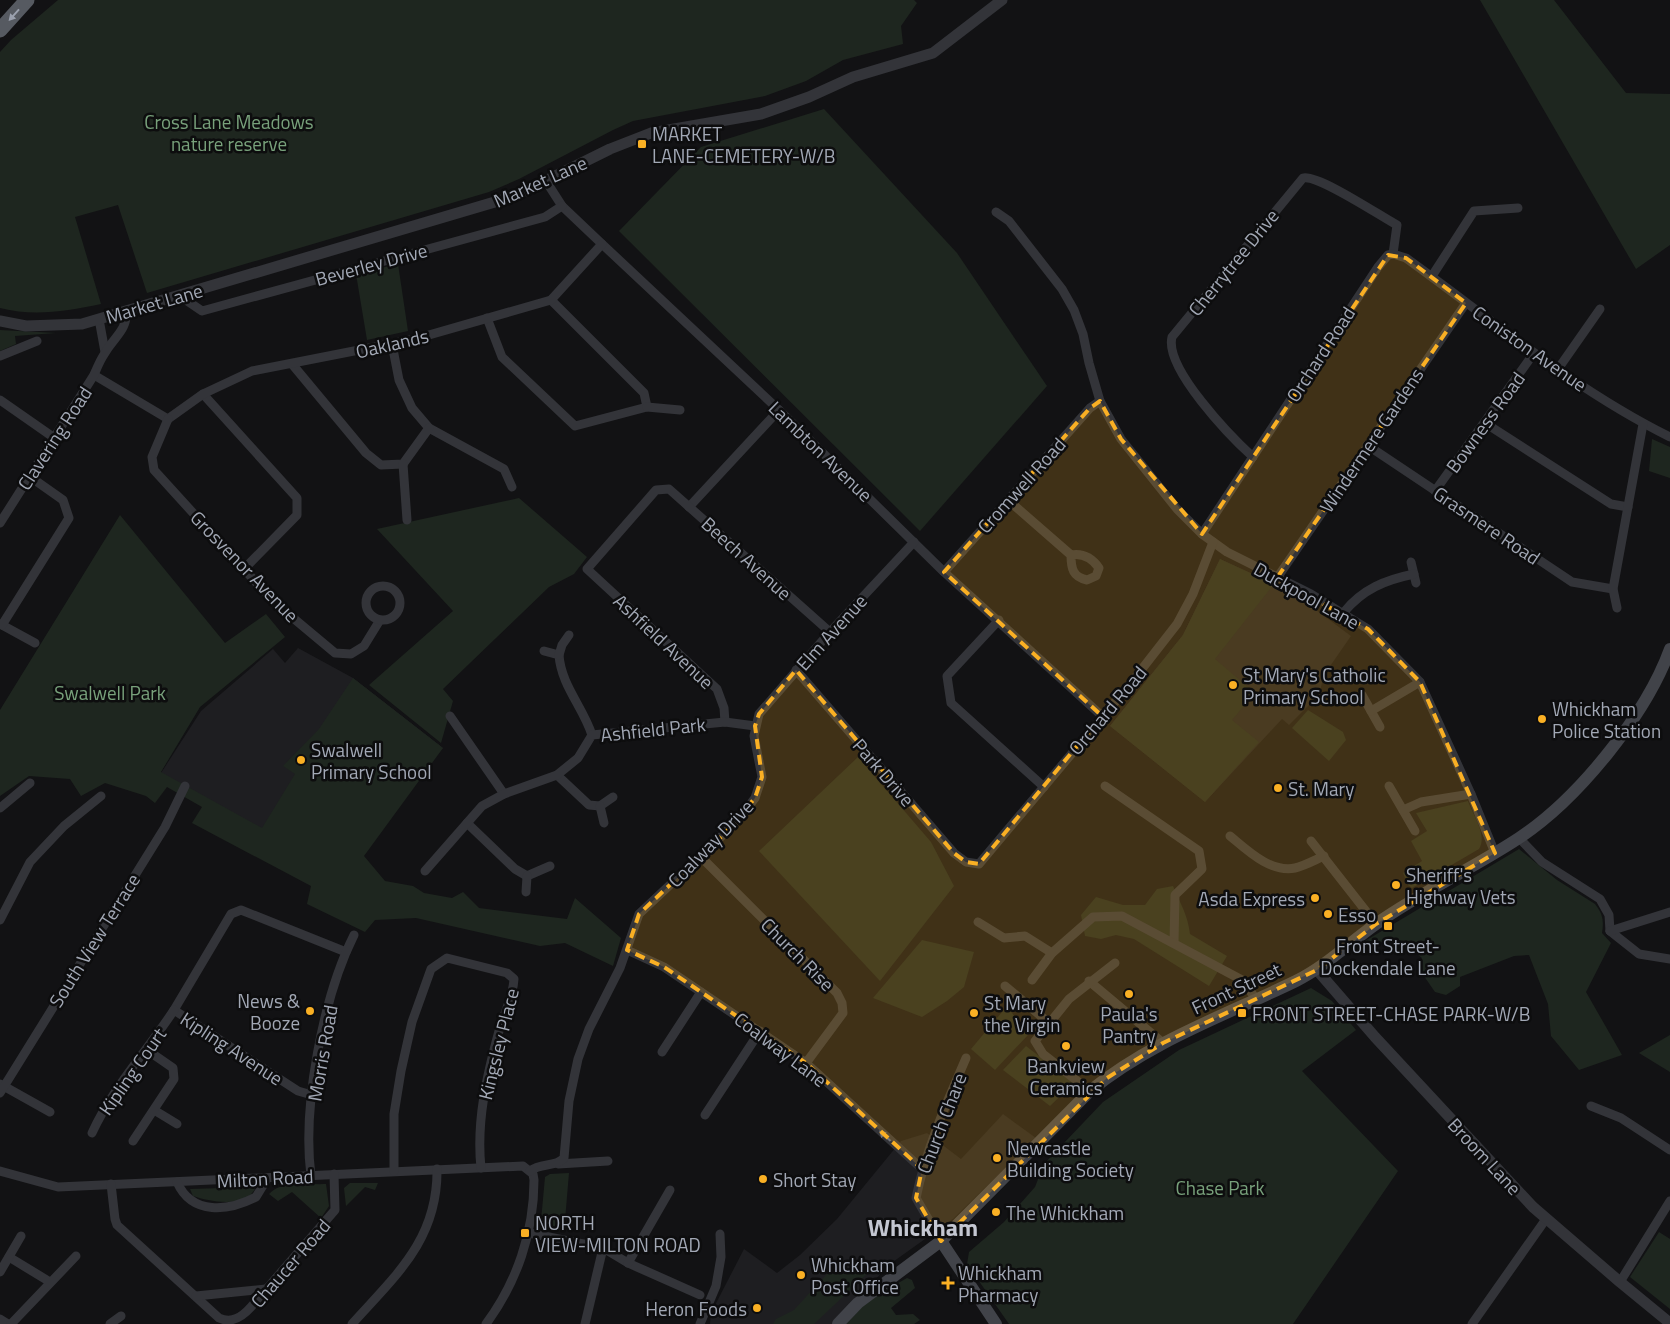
<svg xmlns="http://www.w3.org/2000/svg" width="1670" height="1324" font-family="'Titillium Web',sans-serif">
  <rect width="100%" height="100%" fill="#121214"/>
  <g fill="#1e1e21">
    <polygon points="1220,559 1292,592 1351,636 1324,675 1319,695 1289,725 1282,719 1205,802 1110,726 1183,635"/>
    <polygon points="298,648 353,678 443,748 311,859 161,773 201,711 273,649 285,663"/>
    <polygon points="1003,1114 1036,1138 953,1219 890,1264 833,1324 710,1324 711,1313 744,1249 777,1273 800,1255 837,1219 901,1141 927,1133 961,1159"/>
  </g>
  <g fill="#1e261f">
    <path d="M58,0H914L917,3L901,26L903,44L843,60L806,81L765,96L633,121L613,130L519,179L489,192L147,293L118,205L75,217L101,304C66,311 35,317 0,308V52L11,40Z"/>
    <polygon points="1480,0 1554,0 1626,93 1670,94 1670,245 1636,269"/>
    <polygon points="824,109 957,253 1047,386 920,531 619,231 701,147"/>
    <polygon points="398,264 408,331 367,340 356,274"/>
    <polygon points="0,330 56,333 15,336 16,344 0,351"/>
    <polygon points="1652,439 1670,447 1670,478 1649,471"/>
    <polygon points="519,498 587,557 574,574 549,587 443,689 453,701 441,743 369,685 453,611 377,529"/>
    <polygon points="120,515 225,643 266,614 285,637 200,707 161,772 262,828 295,774 283,766 319,729 353,678 443,748 364,856 385,881 413,886 424,893 452,898 463,892 479,908 567,919 575,898 621,938 613,966 565,943 540,946 416,918 375,920 365,932 307,904 311,886 192,823 202,807 167,787 155,803 146,796 105,783 81,796 70,779 29,776 0,796 0,710"/>
    <polygon points="1220,559 1274,584 1215,659 1255,693 1232,720 1259,742 1205,802 1110,726 1183,635"/>
    <polygon points="1308,710 1343,732 1346,740 1329,761 1292,728"/>
    <polygon points="858,757 931,842 954,886 880,981 759,851"/>
    <path d="M1468,801C1473,815 1488,836 1479,849L1412,888L1408,885L1403,873L1422,861L1411,841L1427,831L1416,813Z"/>
    <path d="M1519,849L1557,880L1595,904C1603,914 1604,921 1602,933L1611,943L1586,992L1622,1055L1579,1070L1551,1036L1548,1004L1529,955L1514,956L1460,977V986L1446,995L1435,992L1417,966L1422,958L1398,939L1386,940L1362,953L1357,951L1356,949L1365,941Z"/>
    <path d="M1173,886C1180,903 1188,915 1190,934L1227,956L1209,986L1134,939L1116,935L1101,939L1085,936L1081,915L1096,897L1123,905H1145L1157,889Z"/>
    <polygon points="922,940 974,952 964,987 947,1001 922,1017 873,998"/>
    <polygon points="1311,988 1332,1001 1356,1030 1302,1071 1398,1171 1293,1324 1009,1324 967,1264 969,1252 1004,1222 1035,1187 1044,1164 1103,1102 1179,1050"/>
    <polygon points="1007,1006 1028,1035 995,1070 971,1049"/>
    <polygon points="1670,1035 1670,1072 1639,1053"/>
    <polygon points="1026,1046 1074,1083 1050,1106 1003,1070"/>
    <polygon points="569,1173 564,1232 543,1226 541,1221 545,1177 550,1174"/>
    <polygon points="350,1183 378,1183 375,1190 365,1187 346,1206 344,1188"/>
    <path d="M326,1184L329,1206L321,1218L292,1192L278,1201L269,1194C281,1180 308,1185 326,1184Z"/>
    <path d="M256,1187C246,1209 211,1202 193,1196L190,1189Z"/>
    <polygon points="1659,1232 1670,1239 1670,1309 1630,1277"/>
    <polygon points="869,1272 814,1324 773,1324 776,1319 794,1310 828,1273 848,1274"/>
    <polygon points="907,1278 912,1280 915,1288 891,1308 896,1315 913,1314 920,1320 914,1324 846,1324 869,1300"/>
  </g>
  <g fill="none" stroke-linecap="round" stroke-linejoin="round">
    <g stroke="#333439" stroke-width="9">
      <polyline points="546,181 562,206 602,244 779,410 944,572 1102,716"/>
      <polyline points="996,212 1009,221 1062,289 1074,310 1083,334 1089,363 1100,401 1121,439 1177,509 1202,534 1227,552 1311,594 1368,629 1420,682 1471,794 1495,853"/>
      <path d="M1393,254L1406,258C1492,320 1575,390 1670,437"/>
      <polyline points="1432,276 1474,211 1518,208"/>
      <polyline points="180,296 202,311 545,217 562,206"/>
      <polyline points="487,318 502,357 575,426 647,407 644,393 551,300"/>
      <polyline points="99,319 105,352"/>
      <polyline points="392,344 399,380 412,408 429,428 504,469 512,487"/>
      <polyline points="0,356 37,341"/>
      <polyline points="292,364 366,453 381,465 403,464 429,428"/>
      <polyline points="1558,369 1600,309"/>
      <polyline points="94,375 168,419"/>
      <polyline points="203,394 297,498 297,515 245,568"/>
      <polyline points="0,400 53,437"/>
      <polyline points="647,407 680,410"/>
      <polyline points="168,419 203,394 252,371 415,339 551,300 602,244"/>
      <polyline points="168,419 152,457 154,470 274,602 335,653 351,654 364,646 380,620"/>
      <polyline points="1485,423 1611,504 1628,507"/>
      <polyline points="1367,445 1572,582 1613,589"/>
      <path d="M1253,457C1231,437 1164,368 1172,337L1303,178C1318,174 1380,216 1397,225L1393,254"/>
      <polyline points="403,464 407,520"/>
      <polyline points="1435,491 1534,353"/>
      <path d="M1008,500L1071,555C1071,569 1073,577 1087,580L1096,576L1099,568C1092,558 1083,553 1071,555"/>
      <polyline points="689,507 779,410"/>
      <path d="M0,523L94,375C97,368 100,360 105,353C113,338 128,330 126,311"/>
      <polyline points="1202,534 1378,267 1388,255 1393,254"/>
      <polyline points="1411,562 1416,583"/>
      <polyline points="944,572 1090,408 1100,401"/>
      <polyline points="1277,578 1466,303"/>
      <circle cx="383" cy="603" r="17"/>
      <polyline points="1617,608 1613,589 1643,424"/>
      <path d="M1344,612C1363,589 1385,580 1414,574"/>
      <polyline points="999,620 947,676 951,703 1044,787"/>
      <polyline points="0,624 35,643"/>
      <polyline points="2,625 69,518 63,500 29,476"/>
      <path d="M544,651L559,655C561,685 583,707 592,735"/>
      <polyline points="559,655 562,645 569,635"/>
      <polyline points="796,670 954,853 966,862 979,864 1131,683 1177,624 1193,594 1213,542"/>
      <polyline points="1362,695 1380,727"/>
      <polyline points="1371,711 1420,682"/>
      <polyline points="450,716 504,794"/>
      <polyline points="725,722 724,708 717,689 587,569 656,490 669,489 830,632"/>
      <polyline points="557,775 589,805 600,806 613,797"/>
      <polyline points="1105,786 1199,851 1202,869 1175,895 1174,943"/>
      <polyline points="1389,786 1415,831"/>
      <polyline points="600,806 604,823"/>
      <polyline points="0,808 30,783"/>
      <polyline points="1403,810 1421,802 1471,794"/>
      <polyline points="467,823 515,869 527,876 550,866"/>
      <path d="M1230,836C1247,850 1270,873 1295,868C1304,866 1315,860 1324,856"/>
      <polyline points="1519,838 1542,862 1600,899 1609,915 1610,931"/>
      <polyline points="1311,841 1376,924"/>
      <polyline points="700,856 837,993 842,1003 843,1013 806,1063"/>
      <polyline points="425,871 482,806 504,794 557,775 578,758 592,735 725,722 755,726"/>
      <polyline points="526,892 527,876"/>
      <polyline points="0,920 30,862 64,826 101,796"/>
      <polyline points="978,922 1004,938 1025,936 1052,953"/>
      <polyline points="1610,931 1639,954 1670,959"/>
      <polyline points="1610,931 1670,912"/>
      <polyline points="627,950 664,967 806,1063 922,1169"/>
      <polyline points="1032,980 1052,953 1093,917 1122,916 1242,980 1256,999"/>
      <polyline points="1089,981 1163,1043"/>
      <polyline points="1005,986 1048,1022"/>
      <polyline points="662,1052 701,992"/>
      <polyline points="0,1084 50,1112"/>
      <polyline points="1090,1091 1043,1054 1035,1041 1069,999 1115,963"/>
      <polyline points="0,1093 165,827 185,786"/>
      <polyline points="312,1095 298,1091 278,1078 174,1010 231,914 241,910 346,952"/>
      <polyline points="1591,1106 1621,1118 1670,1150"/>
      <polyline points="154,1110 177,1124"/>
      <polyline points="705,1115 760,1031"/>
      <path d="M92,1133C113,1087 147,1051 174,1010"/>
      <polyline points="133,1141 174,1079 173,1068 147,1050"/>
      <polyline points="558,1164 608,1161"/>
      <path d="M0,1171L58,1187L523,1166L533,1174L534,1180C534,1232 517,1282 486,1324"/>
      <path d="M394,1171V1114L401,1071L412,1022L431,969L447,958L507,973L514,979C513,998 504,1013 499,1031C487,1075 476,1121 481,1168"/>
      <path d="M530,1171C541,1162 555,1168 564,1158L569,1101L578,1059L589,1029L620,968L639,914L725,833L749,806L755,798L762,777L754,736L759,714L830,632L914,542"/>
      <path d="M311,1176C302,1107 323,997 354,935"/>
      <path d="M177,1182C192,1216 229,1211 256,1197L267,1179"/>
      <path d="M111,1184L115,1219L117,1225L219,1318C232,1324 242,1317 251,1307L335,1210L334,1174"/>
      <polyline points="529,1233 603,1248 628,1263 700,1295"/>
      <path d="M941,1241L916,1198C926,1149 946,1104 966,1058"/>
      <polyline points="9,1257 50,1282"/>
      <polyline points="628,1263 670,1190"/>
      <polyline points="0,1272 21,1236"/>
      <polyline points="1620,1282 1670,1201"/>
      <polyline points="196,1296 266,1289"/>
      <polyline points="0,1319 8,1324"/>
      <polyline points="11,1324 76,1256"/>
      <polyline points="110,1324 121,1316"/>
      <path d="M352,1324C395,1276 438,1240 437,1169"/>
      <polyline points="585,1324 603,1248"/>
      <polyline points="700,1324 716,1286 721,1257 720,1234"/>
      <polyline points="1472,1324 1546,1219"/>
    </g>
    <g stroke="#333439" stroke-width="11">
      <polyline points="0,321 26,326 82,324 515,196 610,149 651,133 761,114 809,97 853,77 933,53 1002,0"/>
      <polyline points="1317,970 1375,1037 1533,1207 1620,1282 1670,1323"/>
    </g>
    <g stroke="#414349" stroke-width="12">
      <polyline points="941,1241 996,1324"/>
      <path d="M838,1324L858,1303L941,1241L1090,1091C1151,1041 1226,1015 1296,981C1326,966 1349,943 1376,924C1421,892 1472,869 1519,838C1578,799 1646,715 1670,649"/>
    </g>
    <polyline stroke="#565a61" stroke-width="15" points="0,30 27,0"/>
  </g>
  <defs><path id="oneway-solid" d="M-6-.8H1V-3.2L6.5 0L1 3.2V.8H-6Z" transform="scale(1.25)"/></defs>
  <use fill="#9aa0ad" href="#oneway-solid" transform="translate(14 15) rotate(132)"/>
  <use fill="#70747d" href="#oneway-solid" transform="translate(885 1136) rotate(-138)"/>
  <path fill="#fab024" fill-opacity="0.2" stroke="#fab024" stroke-width="4" stroke-dasharray="10 6" stroke-linejoin="round" d="M1388,255L1406,258L1466,303L1277,578L1368,629L1420,682L1495,853L1376,924L1317,970L1163,1043L1107,1078L941,1241L916,1198L922,1169L806,1063L664,967L627,950L639,914L725,833L755,798L762,777L755,726L759,714L796,670L954,853L966,862L979,864L1102,716L944,572L1090,408L1100,401L1121,439L1202,534Z"/>
  <g fill="#fab024" stroke="#0d0d0e" stroke-width="2">
    <rect x="637" y="139" width="10" height="10" rx="2.5"/>
    <circle cx="1233" cy="685" r="5"/>
    <circle cx="1542" cy="719" r="5"/>
    <circle cx="301" cy="760" r="5"/>
    <circle cx="1278" cy="788" r="5"/>
    <circle cx="1396" cy="885" r="5"/>
    <circle cx="1315" cy="898" r="5"/>
    <circle cx="1328" cy="914" r="5"/>
    <rect x="1383" y="921" width="10" height="10" rx="2.5"/>
    <circle cx="1129" cy="994" r="5"/>
    <circle cx="310" cy="1011" r="5"/>
    <circle cx="974" cy="1013" r="5"/>
    <rect x="1237" y="1008" width="10" height="10" rx="2.5"/>
    <circle cx="1066" cy="1046" r="5"/>
    <circle cx="997" cy="1158" r="5"/>
    <circle cx="763" cy="1179" r="5"/>
    <circle cx="996" cy="1212" r="5"/>
    <rect x="520" y="1228" width="10" height="10" rx="2.5"/>
    <circle cx="801" cy="1275" r="5"/>
    <path d="M945.5 1275.5h5v5h5v5h-5v5h-5v-5h-5v-5h5z"/>
    <circle cx="757" cy="1308" r="5"/>
  </g>
  <g text-anchor="middle" dominant-baseline="central" stroke-width="5" stroke-linejoin="round" paint-order="stroke">
    <g font-size="19" fill="#78a17b" stroke="#0d0d0e">
      <text x="229" y="121">Cross Lane Meadows<tspan x="229" dy="22">nature reserve</tspan></text>
      <text x="110" y="692">Swalwell Park</text>
      <text x="1220" y="1187">Chase Park</text>
    </g>
    <g font-size="19" fill="#a2a8b5" stroke="#0d0d0e" text-anchor="start">
      <text x="652" y="133">MARKET<tspan x="652" dy="22">LANE-CEMETERY-W/B</tspan></text>
      <text x="1243" y="674">St Mary's Catholic<tspan x="1243" dy="22">Primary School</tspan></text>
      <text x="1552" y="708">Whickham<tspan x="1552" dy="22">Police Station</tspan></text>
      <text x="311" y="749">Swalwell<tspan x="311" dy="22">Primary School</tspan></text>
      <text x="1288" y="788">St. Mary</text>
      <text x="1406" y="874">Sheriff's<tspan x="1406" dy="22">Highway Vets</tspan></text>
      <text x="1305" y="898" text-anchor="end">Asda Express</text>
      <text x="1338" y="914">Esso</text>
      <text x="1388" y="945" text-anchor="middle">Front Street-<tspan x="1388" dy="22">Dockendale Lane</tspan></text>
      <text x="300" y="1000" text-anchor="end">News &amp;<tspan x="300" dy="22">Booze</tspan></text>
      <text x="984" y="1002">St Mary<tspan x="984" dy="22">the Virgin</tspan></text>
      <text x="1129" y="1013" text-anchor="middle">Paula's<tspan x="1129" dy="22">Pantry</tspan></text>
      <text x="1252" y="1013">FRONT STREET-CHASE PARK-W/B</text>
      <text x="1066" y="1065" text-anchor="middle">Bankview<tspan x="1066" dy="22">Ceramics</tspan></text>
      <text x="1007" y="1147">Newcastle<tspan x="1007" dy="22">Building Society</tspan></text>
      <text x="773" y="1179">Short Stay</text>
      <text x="1006" y="1212">The Whickham</text>
      <text x="535" y="1222">NORTH<tspan x="535" dy="22">VIEW-MILTON ROAD</tspan></text>
      <text x="811" y="1264">Whickham<tspan x="811" dy="22">Post Office</tspan></text>
      <text x="958" y="1272">Whickham<tspan x="958" dy="22">Pharmacy</tspan></text>
      <text x="747" y="1308" text-anchor="end">Heron Foods</text>
    </g>
    <g font-size="19" fill="#a2a8b5" stroke="#0d0d0e">
      <text transform="translate(540 181) rotate(-24)">Market Lane</text>
      <text transform="translate(1233 262) rotate(-51)">Cherrytree Drive</text>
      <text transform="translate(371 264) rotate(-15)">Beverley Drive</text>
      <text transform="translate(154 303) rotate(-16)">Market Lane</text>
      <text transform="translate(392 343) rotate(-13)">Oaklands</text>
      <text transform="translate(1530 348) rotate(35)">Coniston Avenue</text>
      <text transform="translate(1320 354) rotate(-57)">Orchard Road</text>
      <text transform="translate(1485 422) rotate(-54)">Bowness Road</text>
      <text transform="translate(54 438) rotate(-57)">Clavering Road</text>
      <text transform="translate(1371 440) rotate(-56)">Windermere Gardens</text>
      <text transform="translate(821 451) rotate(44)">Lambton Avenue</text>
      <text transform="translate(1021 485) rotate(-48)">Cromwell Road</text>
      <text transform="translate(1487 525) rotate(34)">Grasmere Road</text>
      <text transform="translate(747 558) rotate(42)">Beech Avenue</text>
      <text transform="translate(245 566) rotate(46)">Grosvenor Avenue</text>
      <text transform="translate(1307 595) rotate(29)">Duckpool Lane</text>
      <text transform="translate(831 632) rotate(-48)">Elm Avenue</text>
      <text transform="translate(664 641) rotate(43)">Ashfield Avenue</text>
      <text transform="translate(1107 710) rotate(-50)">Orchard Road</text>
      <text transform="translate(653 729) rotate(-6)">Ashfield Park</text>
      <text transform="translate(884 772) rotate(49)">Park Drive</text>
      <text transform="translate(710 843) rotate(-46)">Coalway Drive</text>
      <text transform="translate(94 940) rotate(-58)">South View Terrace</text>
      <text transform="translate(798 954) rotate(45)">Church Rise</text>
      <text transform="translate(1236 988) rotate(-25)">Front Street</text>
      <text transform="translate(498 1044) rotate(-76)">Kingsley Place</text>
      <text transform="translate(232 1048) rotate(33)">Kipling Avenue</text>
      <text transform="translate(781 1049) rotate(37)">Coalway Lane</text>
      <text transform="translate(322 1053) rotate(-80)">Morris Road</text>
      <text transform="translate(132 1071) rotate(-55)">Kipling Court</text>
      <text transform="translate(941 1123) rotate(-69)">Church Chare</text>
      <text transform="translate(1485 1156) rotate(47)">Broom Lane</text>
      <text transform="translate(265 1178) rotate(-3)">Milton Road</text>
      <text transform="translate(290 1263) rotate(-49)">Chaucer Road</text>
    </g>
    <g font-size="24" font-weight="bold" fill="#c4c7d1" stroke="#0d0d0e">
      <text x="923" y="1227">Whickham</text>
    </g>
  </g>
</svg>
